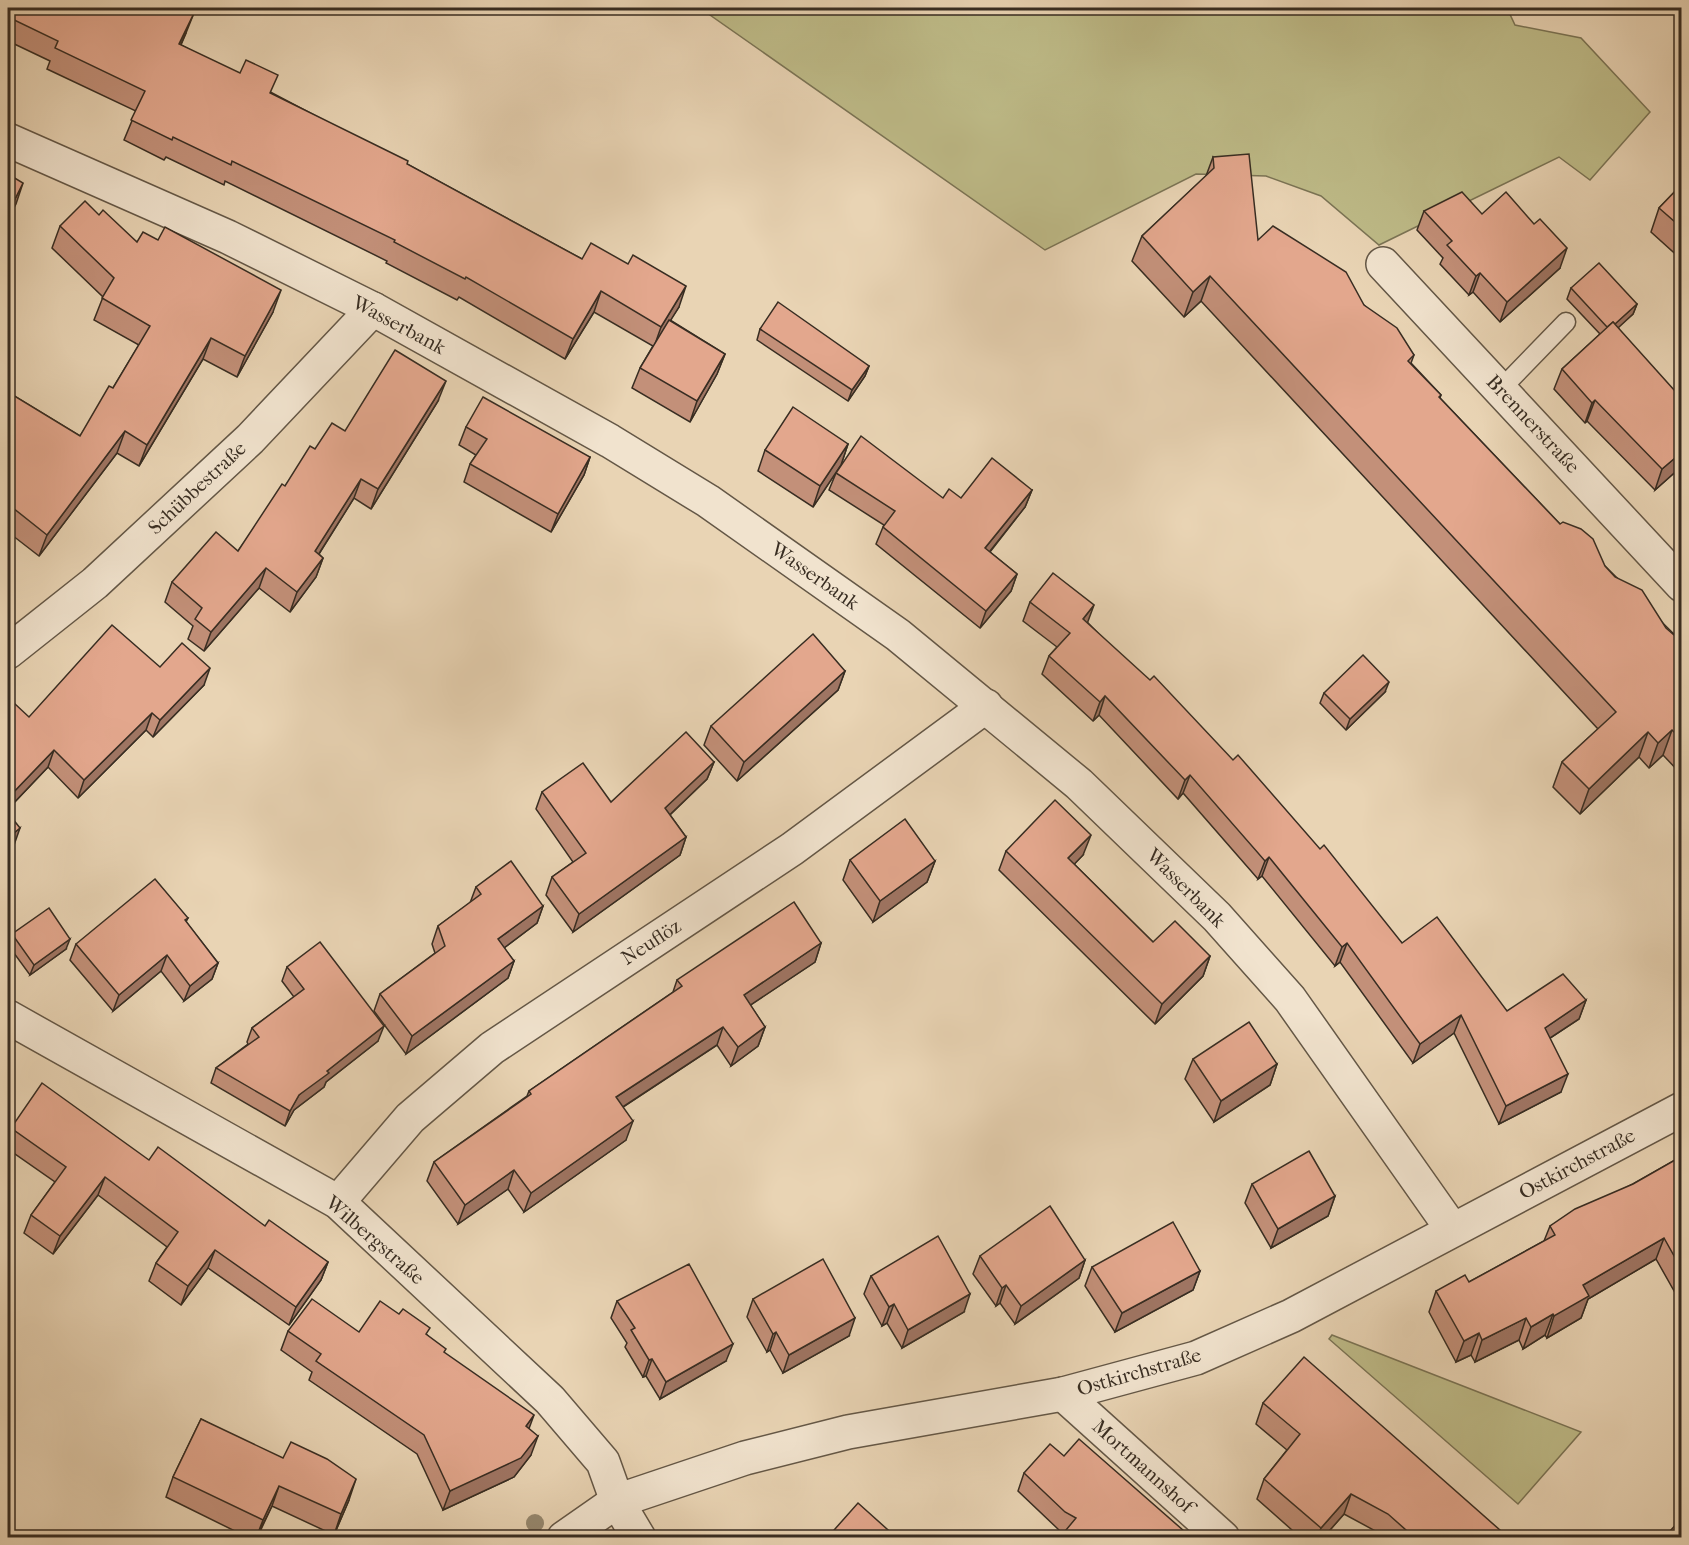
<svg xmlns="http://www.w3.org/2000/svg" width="1689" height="1545" font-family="'IM FELL French Canon',serif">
  <rect width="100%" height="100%" fill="#e9d4b4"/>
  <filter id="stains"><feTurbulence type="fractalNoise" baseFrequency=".00333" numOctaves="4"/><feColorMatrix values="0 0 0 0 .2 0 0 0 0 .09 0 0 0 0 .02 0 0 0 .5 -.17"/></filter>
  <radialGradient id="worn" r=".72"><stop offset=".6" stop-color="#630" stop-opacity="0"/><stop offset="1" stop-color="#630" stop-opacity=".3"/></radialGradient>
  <g fill="#bebb88" stroke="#7b7455" stroke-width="1.5">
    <polygon points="700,8 1507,8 1515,25 1581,38 1650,112 1590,180 1559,157 1379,245 1321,196 1266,176 1196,174 1045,250"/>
    <polygon points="1332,1335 1581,1432 1518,1504 1329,1339"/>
  </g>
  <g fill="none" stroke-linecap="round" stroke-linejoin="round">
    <g stroke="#645746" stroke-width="21">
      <polyline id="lane" points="1501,389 1566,322"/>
    </g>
    <g stroke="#645746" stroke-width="36">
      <g id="street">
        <polyline points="8,140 228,237 373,309 610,441 708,501 898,635 1079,784 1217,917 1290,999 1452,1229"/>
        <polyline points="1383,264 1682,585"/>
        <polyline points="8,652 95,583 250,439 373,309"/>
        <polyline points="8,1017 338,1202 550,1400 603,1462 617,1501 639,1538"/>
        <polyline points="338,1202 410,1118 492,1048 792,849 986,706"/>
        <polyline points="1063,1394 1223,1538"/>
        <polyline points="564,1538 617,1501 745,1458 848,1432 1063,1394 1196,1358 1291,1316 1682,1109"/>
      </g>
    </g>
    <use href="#lane" stroke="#f1e3ce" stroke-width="18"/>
    <use href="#street" stroke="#f1e3ce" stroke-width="33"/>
  </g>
  <circle fill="#96886f" cx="535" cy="1523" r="9"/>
  <g fill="#c39079" stroke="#382d22" stroke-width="1.5">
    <polygon points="8,8 186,33 181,45 407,164 582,259 679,307 670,320 725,354 717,374 690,422 632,388 640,368 653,346 594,312 565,359 459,297 457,300 386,263 387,261 225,181 224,185 166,157 164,160 124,140 136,111 47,69 50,61 8,41"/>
    <polygon points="1213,157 1258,240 1364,305 1414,355 1411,363 1441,395 1440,398 1560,524 1605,566 1682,642 1682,775 1663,755 1649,768 1639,757 1580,814 1553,787 1562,762 1598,729 1201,301 1184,317 1132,261 1142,236 1206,176"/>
    <polygon points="1682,184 1682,260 1651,232 1659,208"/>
    <polygon points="1424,211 1482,214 1534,224 1560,268 1500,322 1473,292 1469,295 1440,264 1443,258 1417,230"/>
    <polygon points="99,215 137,242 273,312 237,377 203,359 139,466 117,453 39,556 8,532 8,392 80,436 113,388 139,345 94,320 103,297 52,248 60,226"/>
    <polygon points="1571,288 1637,304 1633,314 1618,327 1682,466 1655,490 1587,421 1585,423 1554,389 1562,369 1600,334 1567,299"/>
    <polygon points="760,329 869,366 865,376 848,401 757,340"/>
    <polygon points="438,401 371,509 354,498 319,554 323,558 316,577 290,612 259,588 204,651 188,639 193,626 165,602 172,582 238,551 285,486 315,449"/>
    <polygon points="466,427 590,457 584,475 551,532 464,482 470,464 476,455 459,445"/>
    <polygon points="848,444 841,465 813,507 758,471 765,450"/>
    <polygon points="836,473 943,498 961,498 1032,490 1025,507 990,552 1017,574 1011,591 980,628 876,544 883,527 884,525 829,490"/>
    <polygon points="1030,602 1088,623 1402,943 1507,1011 1586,1000 1579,1019 1550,1038 1561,1092 1499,1124 1454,1033 1413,1063 1340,962 1335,966 1262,876 1258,879 1183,793 1178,799 1099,715 1093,721 1042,674 1049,656 1057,647 1023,621"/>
    <polygon points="160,667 204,685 153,737 146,730 78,798 48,767 8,809 8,710 29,717"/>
    <polygon points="845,671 838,690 737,781 704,745 711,726"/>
    <polygon points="1385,692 1346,730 1320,703 1324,693"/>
    <polygon points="714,762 707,779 670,815 686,837 680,855 573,932 546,895 552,877 573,862 536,809 542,792 611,802"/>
    <polygon points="1006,851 1083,855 1074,864 1153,942 1210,956 1203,976 1155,1024 999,870"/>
    <polygon points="850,860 935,861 927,882 873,922 843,880"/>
    <polygon points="476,887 543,906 537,923 504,948 514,961 508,978 406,1054 374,1011 380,994 435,953 432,944 438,926 470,903"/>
    <polygon points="188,918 186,922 218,963 212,979 184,1001 161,971 113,1011 70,960 76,944"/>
    <polygon points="12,934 66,949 30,975 8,945"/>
    <polygon points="821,943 815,962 750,1005 765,1027 758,1046 731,1066 717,1045 623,1107 626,1140 524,1212 508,1189 458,1224 427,1181 434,1162 527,1096 529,1091 673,992 677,980"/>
    <polygon points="287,967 378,1041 326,1082 324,1087 294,1110 285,1126 211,1083 216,1068 248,1044 247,1042 252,1028 294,997 282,981"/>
    <polygon points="1193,1059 1277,1064 1270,1085 1214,1122 1185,1079"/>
    <polygon points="11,1128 149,1160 328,1262 321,1280 289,1325 208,1268 181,1305 149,1281 156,1263 167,1247 98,1195 53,1254 24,1233 31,1215 55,1182 8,1149 8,1137"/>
    <polygon points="1682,1156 1682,1305 1656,1259 1588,1299 1581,1318 1547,1338 1545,1335 1523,1349 1519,1340 1475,1362 1471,1355 1456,1362 1429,1312 1436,1291 1469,1282 1544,1241 1550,1226 1633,1184"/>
    <polygon points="1252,1184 1335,1196 1328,1216 1271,1248 1245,1203"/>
    <polygon points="980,1256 1085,1260 1079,1278 1015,1324 1000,1303 996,1306 973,1274"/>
    <polygon points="1092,1267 1200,1271 1193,1290 1115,1332 1085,1286"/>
    <polygon points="871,1276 964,1312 902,1348 887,1323 882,1326 864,1294"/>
    <polygon points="753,1299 849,1336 783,1373 770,1350 767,1352 747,1317"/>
    <polygon points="617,1301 726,1361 660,1399 646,1376 643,1377 625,1347 627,1343 611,1318"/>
    <polygon points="288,1331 359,1332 427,1335 444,1353 529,1429 531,1455 514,1477 443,1510 417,1454 309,1380 312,1372 281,1350"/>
    <polygon points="1263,1403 1509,1538 1385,1538 1381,1534 1344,1514 1323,1538 1301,1538 1257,1499 1264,1479 1287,1450 1256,1424"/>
    <polygon points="201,1419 349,1500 334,1535 272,1506 257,1538 249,1538 166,1497 173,1477"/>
    <polygon points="1064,1456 1192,1538 1063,1538 1065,1534 1059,1530 1018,1491 1024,1473"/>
    <polygon points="1670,1531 1682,1538 1667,1538"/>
  </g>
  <g fill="#9f7563" stroke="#382d22" stroke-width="1.5">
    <polygon points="194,13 186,33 171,65 179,44"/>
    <polygon points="23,183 16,204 8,219 8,213"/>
    <polygon points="1567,248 1560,268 1500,322 1507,302"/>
    <polygon points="1480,273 1473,292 1469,295 1476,276"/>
    <polygon points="1210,276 1201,301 1184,317 1193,292"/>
    <polygon points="686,286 679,307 654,347 661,327"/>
    <polygon points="281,290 273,312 237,377 245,356"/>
    <polygon points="601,291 594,312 565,359 573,339"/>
    <polygon points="1637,304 1633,314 1605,340 1609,329"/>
    <polygon points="211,338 203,359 139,466 147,445"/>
    <polygon points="725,354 717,374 690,422 697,401"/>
    <polygon points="869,366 865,376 848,401 852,390"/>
    <polygon points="446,381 438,401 371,509 378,489"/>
    <polygon points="1595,400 1587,421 1585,423 1592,403"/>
    <polygon points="125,431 117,453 39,556 47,535"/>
    <polygon points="848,444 841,465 813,507 820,486"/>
    <polygon points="1682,452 1682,466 1655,490 1662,469"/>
    <polygon points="590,457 584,475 551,532 558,514"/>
    <polygon points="361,479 354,498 308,571 315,551"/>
    <polygon points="1032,490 1025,507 979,565 985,548"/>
    <polygon points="323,558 316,577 290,612 297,592"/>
    <polygon points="266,568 259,588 204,651 211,632"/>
    <polygon points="1017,574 1011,591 980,628 986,611"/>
    <polygon points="1094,605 1087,624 1083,619"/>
    <polygon points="210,668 204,685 153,737 160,720"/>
    <polygon points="845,671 838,690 737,781 744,762"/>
    <polygon points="1389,682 1385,692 1346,730 1350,719"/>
    <polygon points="1105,696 1099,715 1093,721 1100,702"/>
    <polygon points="152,713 146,730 78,798 84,780"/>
    <polygon points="1672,730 1663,755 1649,768 1658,743"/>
    <polygon points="1648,732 1639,757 1580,814 1589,789"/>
    <polygon points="54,750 48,767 8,809 8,798"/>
    <polygon points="714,762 707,779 659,825 665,808"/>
    <polygon points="1190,775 1183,793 1178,799 1185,780"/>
    <polygon points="20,828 14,845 8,850 8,838"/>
    <polygon points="1091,835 1083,855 1061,878 1068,858"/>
    <polygon points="686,837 680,855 573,932 579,914"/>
    <polygon points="1269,857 1262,876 1258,879 1265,861"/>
    <polygon points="935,861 927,882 873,922 880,901"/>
    <polygon points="543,906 537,923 492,957 498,939"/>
    <polygon points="70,939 66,949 30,975 34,965"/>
    <polygon points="821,943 815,962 737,1014 744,995"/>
    <polygon points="1347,943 1340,962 1335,966 1342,947"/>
    <polygon points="167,955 161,971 113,1011 119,995"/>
    <polygon points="1210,956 1203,976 1155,1024 1162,1004"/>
    <polygon points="514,961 508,978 406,1054 412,1036"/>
    <polygon points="218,963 212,979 184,1001 190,986"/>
    <polygon points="1586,1000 1579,1019 1538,1046 1545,1028"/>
    <polygon points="1461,1015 1454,1033 1413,1063 1420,1044"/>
    <polygon points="384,1026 378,1041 326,1082 324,1087 294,1110 285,1126 290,1111 299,1095 327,1071"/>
    <polygon points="723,1027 717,1045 609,1116 616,1097"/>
    <polygon points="765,1027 758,1046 731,1066 738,1047"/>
    <polygon points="1277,1064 1270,1085 1214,1122 1221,1101"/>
    <polygon points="1568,1074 1561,1092 1499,1124 1506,1106"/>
    <polygon points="633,1121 626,1140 524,1212 531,1193"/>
    <polygon points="514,1170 508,1189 458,1224 465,1205"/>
    <polygon points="105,1177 98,1195 53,1254 60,1236"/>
    <polygon points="1335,1196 1328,1216 1271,1248 1278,1229"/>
    <polygon points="1664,1238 1656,1259 1588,1299 1581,1318 1547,1338 1554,1316 1583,1285"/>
    <polygon points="215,1250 208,1268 181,1305 188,1286"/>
    <polygon points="1085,1260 1079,1278 1015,1324 1021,1306"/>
    <polygon points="328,1262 321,1280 289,1325 296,1307"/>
    <polygon points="1200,1271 1193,1290 1115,1332 1122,1313"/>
    <polygon points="1006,1285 1000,1303 996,1306 1002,1288"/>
    <polygon points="970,1294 964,1312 902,1348 908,1330"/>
    <polygon points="894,1304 887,1323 882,1326 889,1307"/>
    <polygon points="1553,1314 1545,1335 1523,1349 1531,1327"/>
    <polygon points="855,1318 849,1336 783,1373 789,1355"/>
    <polygon points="1526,1318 1519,1340 1475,1362 1482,1340"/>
    <polygon points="776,1332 770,1350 767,1352 773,1334"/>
    <polygon points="1479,1333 1471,1355 1456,1362 1464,1341"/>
    <polygon points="733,1344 726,1361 660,1399 666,1382"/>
    <polygon points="652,1359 646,1376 643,1377 649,1360"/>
    <polygon points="534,1415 527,1434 526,1426"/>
    <polygon points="538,1436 531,1455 514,1477 443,1510 450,1491"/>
    <polygon points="356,1479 349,1500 334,1535 341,1514"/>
    <polygon points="279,1486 272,1506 256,1538 263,1520"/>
    <polygon points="1351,1494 1344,1514 1323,1538 1317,1538 1321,1528"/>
  </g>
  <g fill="#e3a78d" stroke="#382d22" stroke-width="1.5">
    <polygon points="8,8 139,8 146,11 148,8 183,8 194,13 179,44 240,73 246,60 278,75 270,93 408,161 407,164 582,259 591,243 628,264 633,255 686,286 661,327 601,291 573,339 466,277 465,279 394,242 395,240 232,161 231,165 173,137 172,140 131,120 145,91 55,48 58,41 8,17"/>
    <polygon points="1249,154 1258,240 1273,226 1346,272 1364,305 1397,328 1414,355 1408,361 1441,395 1439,397 1560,524 1563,522 1581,529 1593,539 1605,566 1615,577 1642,590 1666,628 1682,642 1682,740 1672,730 1658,743 1648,732 1589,789 1562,762 1616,712 1210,276 1193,292 1142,236 1214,168 1213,157"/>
    <polygon points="8,174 23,183 8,213"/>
    <polygon points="1682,184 1682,228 1659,208"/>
    <polygon points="1462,192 1482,214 1506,192 1534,224 1540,219 1567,248 1507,302 1480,273 1476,276 1447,245 1452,241 1424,211"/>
    <polygon points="85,201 99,215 103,210 137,242 143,232 158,240 165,227 281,290 245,356 211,338 147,445 125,431 47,535 8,504 8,392 80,436 109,386 113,388 150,326 102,298 114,278 60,226"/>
    <polygon points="1599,263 1637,304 1615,324 1613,322 1607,327 1571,288"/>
    <polygon points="778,302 869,366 852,390 760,329"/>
    <polygon points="669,320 725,354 697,401 640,368"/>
    <polygon points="1613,322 1675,391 1678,389 1682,393 1682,452 1662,469 1595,400 1592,403 1562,369"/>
    <polygon points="395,350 446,381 378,489 361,479 315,551 323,558 297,592 266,568 211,632 195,619 202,608 172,582 216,532 238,551 282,484 285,486 310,446 315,449 332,423 345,431"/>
    <polygon points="483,397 590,457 558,514 470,464 487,439 466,427"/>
    <polygon points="793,407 848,444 820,486 765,450"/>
    <polygon points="861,436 943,498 949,489 961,498 992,458 1032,490 985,548 1017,574 986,611 883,527 895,511 836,473"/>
    <polygon points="1053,573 1094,605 1083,619 1150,680 1154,676 1233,760 1238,755 1320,849 1324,845 1402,943 1437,917 1507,1011 1563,974 1586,1000 1545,1028 1568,1074 1506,1106 1461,1015 1420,1044 1347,943 1342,947 1269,857 1265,861 1190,775 1185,780 1105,696 1100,702 1049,656 1070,633 1030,602"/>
    <polygon points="112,625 160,667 182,643 210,668 160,720 152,713 84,780 54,750 8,798 8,710 14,703 29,717"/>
    <polygon points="813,634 845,671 744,762 711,726"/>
    <polygon points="1363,655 1389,682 1350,719 1324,693"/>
    <polygon points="686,732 714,762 665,808 686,837 579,914 552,877 586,853 542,792 583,763 611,802"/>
    <polygon points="1055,800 1091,835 1068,858 1153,942 1175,921 1210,956 1162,1004 1006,851"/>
    <polygon points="8,813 20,828 8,838"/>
    <polygon points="905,819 935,861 880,901 850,860"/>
    <polygon points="511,861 543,906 498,939 514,961 412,1036 380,994 445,946 438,926 481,894 476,887"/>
    <polygon points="155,879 188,918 185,920 218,963 190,986 167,955 119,995 76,944"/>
    <polygon points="794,902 821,943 744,995 765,1027 738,1047 723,1027 616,1097 633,1121 531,1193 514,1170 465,1205 434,1162 531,1094 529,1091 682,986 677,980"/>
    <polygon points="49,908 70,939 34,965 12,934"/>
    <polygon points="320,942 384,1026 327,1071 329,1073 299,1095 290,1111 216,1068 259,1037 252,1028 304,989 287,967"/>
    <polygon points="1249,1022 1277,1064 1221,1101 1193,1059"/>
    <polygon points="42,1083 149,1160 158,1147 265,1226 269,1220 328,1262 296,1307 215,1250 188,1286 156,1263 178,1232 105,1177 60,1236 31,1215 66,1167 11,1128"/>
    <polygon points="1309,1151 1335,1196 1278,1229 1252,1184"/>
    <polygon points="1682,1156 1682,1270 1664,1238 1583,1285 1589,1296 1554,1316 1553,1314 1531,1327 1526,1318 1482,1340 1479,1333 1464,1341 1436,1291 1465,1275 1469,1282 1555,1235 1550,1226 1575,1209 1633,1184"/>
    <polygon points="1050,1206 1085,1260 1021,1306 1006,1285 1002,1288 980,1256"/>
    <polygon points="1173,1222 1200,1271 1122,1313 1092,1267"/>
    <polygon points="938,1236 970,1294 908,1330 894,1304 889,1307 871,1276"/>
    <polygon points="823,1259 855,1318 789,1355 776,1332 773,1334 753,1299"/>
    <polygon points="689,1264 733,1344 666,1382 652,1359 649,1360 631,1330 635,1328 617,1301"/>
    <polygon points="312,1299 359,1332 380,1301 399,1314 403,1309 430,1328 426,1334 446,1349 444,1352 534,1415 526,1426 538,1436 521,1458 450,1491 424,1435 316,1361 321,1354 288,1331"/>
    <polygon points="1304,1357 1509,1538 1415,1538 1388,1514 1351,1494 1321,1528 1264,1479 1300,1434 1263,1403"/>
    <polygon points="201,1419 283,1458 291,1442 327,1459 356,1479 341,1514 279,1486 263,1520 173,1477"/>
    <polygon points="1079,1439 1192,1538 1081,1538 1066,1530 1076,1518 1065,1512 1024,1473 1050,1444 1064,1456"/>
    <polygon points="858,1503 897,1538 827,1538"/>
    <polygon points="1682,1518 1682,1538 1677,1538 1670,1531"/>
  </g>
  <g text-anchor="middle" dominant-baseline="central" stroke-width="4.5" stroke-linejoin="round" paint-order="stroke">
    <g font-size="20" fill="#382d22" stroke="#f1e3ce">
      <text transform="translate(399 325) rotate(28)">Wasserbank</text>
      <text transform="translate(1533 424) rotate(47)">Brennerstraße</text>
      <text transform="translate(197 488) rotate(-43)">Schübbestraße</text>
      <text transform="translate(815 576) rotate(35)">Wasserbank</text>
      <text transform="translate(1186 888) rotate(45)">Wasserbank</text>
      <text transform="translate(651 942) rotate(-33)">Neuflöz</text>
      <text transform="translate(1577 1164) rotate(-28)">Ostkirchstraße</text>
      <text transform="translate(375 1240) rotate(41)">Wilbergstraße</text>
      <text transform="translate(1139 1372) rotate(-16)">Ostkirchstraße</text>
      <text transform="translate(1143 1466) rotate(42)">Mortmannshof</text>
    </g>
  </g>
  <rect width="1689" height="1545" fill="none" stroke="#e9d4b4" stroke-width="30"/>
  <rect x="9" y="9" width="1671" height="1527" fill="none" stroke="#382d22" stroke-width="3"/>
  <rect x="15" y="15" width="1659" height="1515" fill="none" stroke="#382d22" stroke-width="1.5"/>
  <rect width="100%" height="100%" filter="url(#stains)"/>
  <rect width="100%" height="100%" fill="url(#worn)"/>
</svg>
